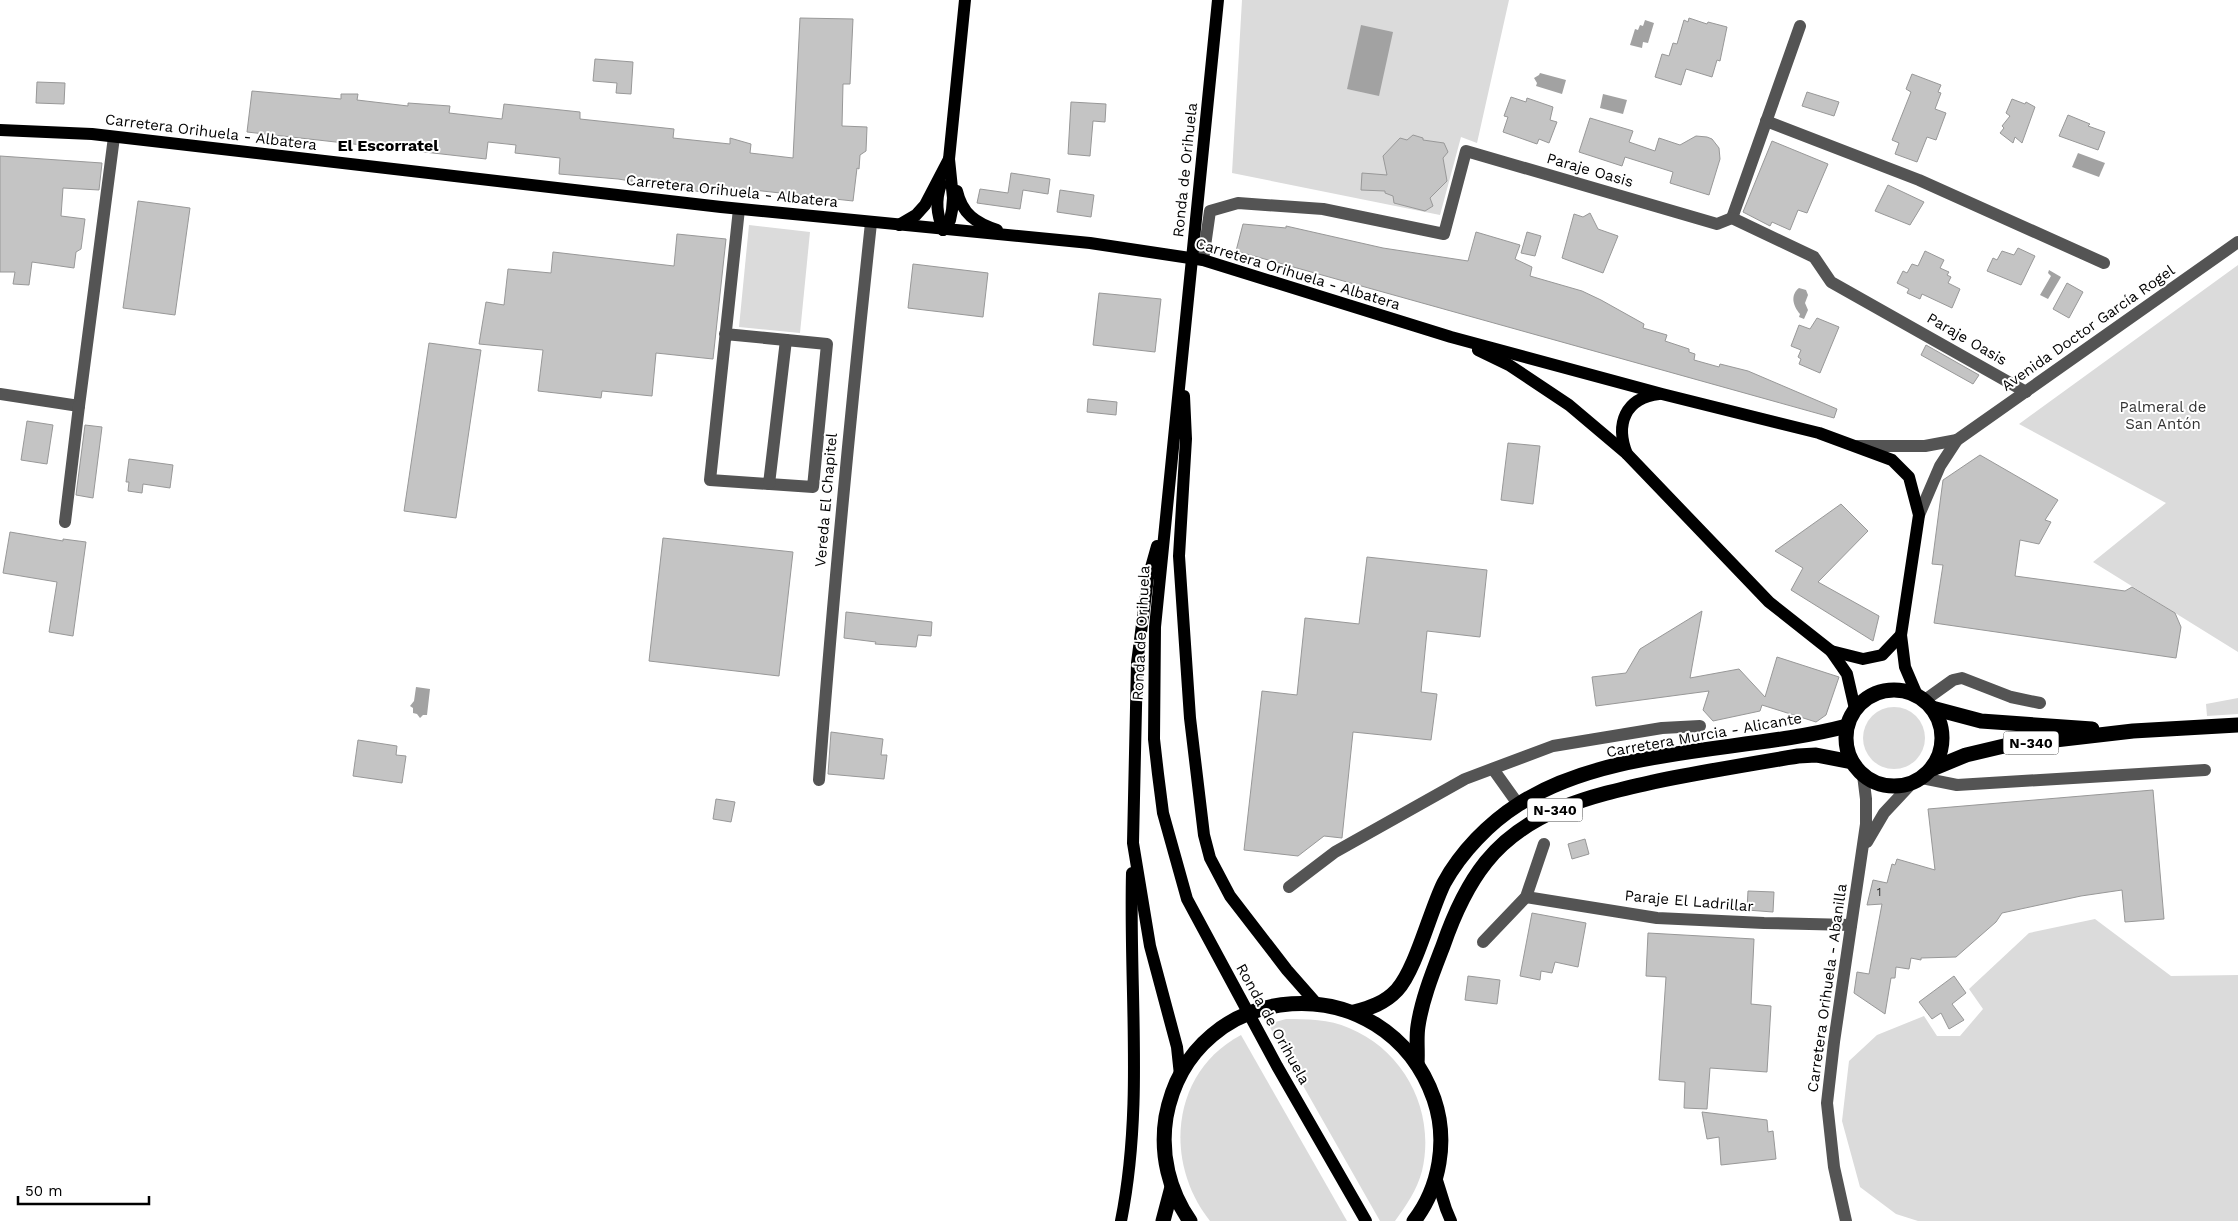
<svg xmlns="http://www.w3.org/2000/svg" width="2238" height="1221" font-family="'Work Sans',sans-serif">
  <rect width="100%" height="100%" fill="#fff"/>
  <g fill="#dbdbdb">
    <polygon points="1242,0 1509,0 1477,143 1461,137 1440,215 1232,173"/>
    <polygon points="749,225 810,232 800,333 739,327"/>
    <polygon points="2238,265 2238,652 2093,562 2166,503 2019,424"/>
    <polygon points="2238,698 2238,714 2207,716 2206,704"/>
    <circle cx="1894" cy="738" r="31"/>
    <polygon points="2095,919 2171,976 2238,975 2238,1221 1918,1221 1896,1214 1860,1187 1842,1121 1849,1061 1877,1035 1924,1016 1937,1036 1960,1036 1983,1009 1969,989 2029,933"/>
    <path d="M1286,1019C1307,1019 1329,1019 1349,1028C1405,1051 1436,1112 1422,1171C1417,1190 1406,1206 1395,1221H1380L1268,1024Z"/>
    <path d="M1241,1035L1347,1221H1210C1163,1162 1171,1072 1241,1035Z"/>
  </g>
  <g fill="#a2a2a2">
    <polygon points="1645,20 1654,23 1648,43 1643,42 1642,48 1630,45 1635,29 1638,30 1640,25 1643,26"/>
    <polygon points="1361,25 1393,32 1379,96 1347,89"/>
    <polygon points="1540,73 1566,80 1562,94 1536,86 1537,83 1534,78 1539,75"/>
    <polygon points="1603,94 1627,100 1623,114 1600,108"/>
    <polygon points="2078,153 2105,163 2099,177 2072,167"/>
    <polygon points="2049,270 2061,277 2048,299 2040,295 2051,276 2048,273"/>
    <path d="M1799,288L1806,290L1808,295L1805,303L1808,310L1804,319L1799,317L1800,314C1793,306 1790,295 1799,288Z"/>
    <polygon points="416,687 430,689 427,715 423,715 420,718 417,714 413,713 413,708 410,706 414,701"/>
  </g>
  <g fill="#c4c4c4" stroke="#989898">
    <polygon points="800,18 853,19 850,84 843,84 842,126 867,127 866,151 860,155 859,169 857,168 853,201 744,189 744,192 702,187 702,192 618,179 559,174 560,158 515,153 516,145 488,142 486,159 247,132 252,91 341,99 341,94 358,94 357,100 408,106 408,103 450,106 449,113 502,119 504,104 580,112 580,119 674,129 673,138 730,144 730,138 751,144 750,153 793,158"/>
    <polygon points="1689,18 1707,24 1708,22 1727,27 1720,61 1717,60 1712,77 1686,69 1681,85 1655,77 1662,54 1669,56 1673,43 1677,44 1684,20 1688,22"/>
    <polygon points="595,59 633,62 631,94 616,93 617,83 593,81"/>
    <polygon points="1912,74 1941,85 1938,92 1941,93 1935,109 1946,113 1936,140 1927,137 1917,162 1895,154 1899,143 1892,140 1911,92 1906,89"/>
    <polygon points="37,82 65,83 64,104 36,103"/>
    <polygon points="1807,92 1839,102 1834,116 1802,106"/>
    <polygon points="1511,97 1526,102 1527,98 1553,107 1550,120 1557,122 1549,143 1539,139 1537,144 1503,132 1508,117 1504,116"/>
    <polygon points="2012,99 2025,104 2026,102 2035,107 2022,143 2015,137 2013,143 2000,133 2004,128 2002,126 2010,116 2006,113"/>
    <polygon points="1071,102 1106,104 1105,122 1093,121 1090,156 1068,154"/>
    <polygon points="2068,115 2090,124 2088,126 2105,132 2098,150 2059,136"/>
    <polygon points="1590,118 1633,131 1629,142 1655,151 1659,138 1680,145 1696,136 1707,137 1712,139 1719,148 1720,159 1709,195 1670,183 1673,172 1625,157 1622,166 1579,152"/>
    <polygon points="1413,135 1423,138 1423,140 1444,143 1448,152 1443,158 1447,181 1430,198 1433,206 1425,211 1394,203 1393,196 1385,193 1385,191 1361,190 1362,173 1387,175 1383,156 1400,138 1407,140"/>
    <polygon points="1772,141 1828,164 1807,213 1798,210 1790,230 1772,222 1770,226 1743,212"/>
    <polygon points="0,156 102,163 99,190 63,188 61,216 85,219 81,249 76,252 74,268 32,262 29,285 13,284 15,272 0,272"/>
    <polygon points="1011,173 1050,179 1048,194 1023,190 1020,209 977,203 980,189 1008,193"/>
    <polygon points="1888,185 1924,202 1910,225 1875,211"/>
    <polygon points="1060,190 1094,195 1091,217 1057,212"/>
    <polygon points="138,201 190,208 175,315 123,308"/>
    <polygon points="1590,213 1598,229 1618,236 1603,273 1562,258 1574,214 1583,217"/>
    <polygon points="1243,224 1286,228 1286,226 1383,248 1468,261 1476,232 1520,245 1515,259 1532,267 1530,276 1582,291 1601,300 1644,324 1643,328 1667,335 1665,341 1689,349 1689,352 1695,354 1694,360 1719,367 1720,364 1748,371 1837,409 1834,418 1236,251"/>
    <polygon points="1527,232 1541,236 1535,256 1521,253"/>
    <polygon points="677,234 726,239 713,359 656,353 652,396 602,391 601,398 538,391 543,350 479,344 486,302 504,305 508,269 551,273 553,252 674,266"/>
    <polygon points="2018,248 2035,256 2021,285 1987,271 1993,258 1997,260 2002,251 2014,255"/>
    <polygon points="1925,251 1944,260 1940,268 1949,272 1947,275 1951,277 1948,283 1960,289 1952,308 1922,294 1920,299 1907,293 1909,289 1897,283 1903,271 1907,273 1912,264 1918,266"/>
    <polygon points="913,264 988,273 983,317 908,308"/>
    <polygon points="2067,283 2083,292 2069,318 2053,309"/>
    <polygon points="1099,293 1161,299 1155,352 1093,345"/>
    <polygon points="1817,318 1839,327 1820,373 1799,364 1801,359 1798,357 1801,350 1791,346 1799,325 1810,329"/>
    <polygon points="429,343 481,350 456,518 404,511"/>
    <polygon points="1926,345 1979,375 1973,384 1921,355"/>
    <polygon points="1088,399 1117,402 1116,415 1087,412"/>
    <polygon points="27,421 53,425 47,464 21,460"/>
    <polygon points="85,425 102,427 93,498 76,495"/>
    <polygon points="1508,443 1540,446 1533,504 1501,500"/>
    <polygon points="1980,455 2058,500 2045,520 2051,522 2039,544 2020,540 2015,576 2125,591 2132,587 2175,613 2181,627 2176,658 1934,623 1943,565 1932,564 1943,480"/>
    <polygon points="129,459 173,465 170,488 143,484 142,493 128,491 129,482 126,482"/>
    <polygon points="1841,504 1868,531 1818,582 1879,616 1873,641 1791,590 1803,568 1775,551"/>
    <polygon points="10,532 63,541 63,539 86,542 73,636 49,632 57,582 3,573"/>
    <polygon points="663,538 793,552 779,676 649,661"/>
    <polygon points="1367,557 1487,570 1480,637 1427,631 1421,692 1437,694 1431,740 1353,732 1342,838 1324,836 1298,856 1244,850 1262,691 1297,695 1305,618 1359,624"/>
    <polygon points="1702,611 1690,678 1739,669 1765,697 1777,657 1839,677 1826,715 1816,722 1762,705 1760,711 1713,721 1703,710 1709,691 1596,706 1592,677 1626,673 1640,649"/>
    <polygon points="846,612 932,622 931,636 918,635 916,647 875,644 876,642 844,638"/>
    <polygon points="831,732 883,739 881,755 887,755 884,779 828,774"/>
    <polygon points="358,740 397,746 396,755 406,756 402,783 353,776"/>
    <polygon points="2153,790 2164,919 2125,922 2122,890 2081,896 2002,913 1996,922 1956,957 1921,958 1921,960 1911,958 1909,969 1896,967 1895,978 1891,978 1885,1014 1854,993 1857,972 1869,974 1882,904 1867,905 1873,880 1887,883 1892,864 1895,865 1897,859 1935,870 1928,809"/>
    <polygon points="716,799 735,802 731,822 713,819"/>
    <polygon points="1585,839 1589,854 1572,859 1568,844"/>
    <polygon points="1748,891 1774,892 1773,912 1747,910"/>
    <polygon points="1532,913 1586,923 1578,967 1555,962 1552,973 1541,971 1540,980 1520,976"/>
    <polygon points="1648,933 1754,939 1751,1004 1771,1006 1767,1072 1710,1068 1707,1109 1684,1108 1685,1082 1659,1080 1666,977 1646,976"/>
    <polygon points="1468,976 1500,980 1497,1004 1465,1000"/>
    <polygon points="1954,976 1966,993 1952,1004 1964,1020 1949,1029 1941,1013 1932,1019 1919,1002"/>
    <polygon points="1702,1112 1767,1120 1768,1132 1773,1131 1776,1159 1721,1165 1719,1137 1707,1139"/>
  </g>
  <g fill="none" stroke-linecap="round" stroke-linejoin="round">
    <g stroke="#545454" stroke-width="12">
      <polyline points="1766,121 1919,180 2104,263"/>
      <polyline points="1732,218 1800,26"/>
      <polyline points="1203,260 1210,211 1238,203 1323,209 1444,234 1466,151 1717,224 1732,218 1814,257 1831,282 2026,392"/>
      <polyline points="725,334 827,344 813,487 710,480 739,209"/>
      <polyline points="0,394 79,406 114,137"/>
      <polyline points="1857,446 1925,446 1957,440"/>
      <polyline points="769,484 786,340"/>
      <polyline points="1919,515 1940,466 1957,440 2238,242"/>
      <polyline points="65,522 79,406"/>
      <polyline points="1925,700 1953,680 1962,678 2011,697 2040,703"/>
      <polyline points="1493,769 1518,804"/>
      <polyline points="1922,778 1957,785 2205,770"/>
      <path d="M819,780C833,594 851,409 871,223"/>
      <polyline points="1867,842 1884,813 1913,782"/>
      <polyline points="1289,887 1335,852 1465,779 1553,746 1662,728 1700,726"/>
      <polyline points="1526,897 1657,918 1764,923 1851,925"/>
      <polyline points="1483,942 1526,897 1544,844"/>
      <polyline points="1846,1221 1834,1167 1827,1103 1834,1042 1866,824 1866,799 1863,775"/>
    </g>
    <g stroke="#000" stroke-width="12">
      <polyline points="1218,0 1155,627 1154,739 1158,774 1163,813 1187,899 1277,1066 1366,1221"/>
      <polyline points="0,130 92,134 721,207 1090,243 1203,260 1451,337 1662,394 1819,433 1892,460 1909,477 1919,515 1901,635 1905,667 1917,695"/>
      <path d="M941,184C935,201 937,214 943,230"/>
      <path d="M957,191C962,214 976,223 997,230"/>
      <polyline points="899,225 916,215 925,205 949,159"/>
      <polyline points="943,230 950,220 952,210 953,198 949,159 965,0"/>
      <polyline points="1478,350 1509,365 1569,405 1627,454 1769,602 1831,651 1863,659 1882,655 1901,635"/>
      <polyline points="1184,396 1186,439 1179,556 1190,718 1204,835 1210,858 1230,896 1287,970 1316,1003"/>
      <path d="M1627,454C1615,424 1625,398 1659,394"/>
      <polyline points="1157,546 1148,578 1137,663 1133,843 1150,946 1177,1047 1180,1075"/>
      <polyline points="1831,651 1847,674 1855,709"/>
      <polyline points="1436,1177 1446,1209 1451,1221"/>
      <path d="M1121,1221C1144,1106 1129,990 1132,873"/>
    </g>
    <g stroke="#000" stroke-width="15">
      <circle cx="1894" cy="738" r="48"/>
      <polyline points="1932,708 1981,721 2092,729"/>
      <polyline points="1932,769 1966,755 2004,746 2133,731 2238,725"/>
      <path d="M1354,1012C1370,1008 1385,1003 1397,990C1416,969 1430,911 1444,883C1461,852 1489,823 1519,804C1609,746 1744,753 1847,726"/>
      <path d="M1417,1064C1418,1051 1416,1038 1418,1026C1422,999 1433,972 1443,946C1453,917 1466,887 1486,862C1528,810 1591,796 1653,782C1701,772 1750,764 1798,756L1816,755L1852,762"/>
      <polyline points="1163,1221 1172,1187"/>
      <path d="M1190,1221C1169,1191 1160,1154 1166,1117C1192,975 1386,963 1434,1099C1448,1140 1440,1187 1414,1221"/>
    </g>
  </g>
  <g text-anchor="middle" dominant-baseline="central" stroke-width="4" stroke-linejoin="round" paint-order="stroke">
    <g font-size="12" fill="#313131">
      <text x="1879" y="892">1</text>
    </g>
    <g fill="#fff" stroke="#4c4c4c" stroke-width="1">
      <rect x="2003.5" y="731.5" width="55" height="23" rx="4"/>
      <rect x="1527.5" y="798.5" width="55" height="23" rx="4"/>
    </g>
    <g font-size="14" font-weight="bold" fill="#000">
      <text x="2031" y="743">N-340</text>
      <text x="1555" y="810">N-340</text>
    </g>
    <g font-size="15" fill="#000" stroke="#fff">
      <text transform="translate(211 132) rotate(7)">Carretera Orihuela - Albatera</text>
      <text transform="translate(1185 170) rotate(-84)">Ronda de Orihuela</text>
      <text transform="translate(1590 170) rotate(16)">Paraje Oasis</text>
      <text transform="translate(732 191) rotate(6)">Carretera Orihuela - Albatera</text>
      <text transform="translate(1298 274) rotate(17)">Carretera Orihuela - Albatera</text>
      <text transform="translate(2088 328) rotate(-35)">Avenida Doctor García Rogel</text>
      <text transform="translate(1967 339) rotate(30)">Paraje Oasis</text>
      <text transform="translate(826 500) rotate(-85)">Vereda El Chapitel</text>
      <text transform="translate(1141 633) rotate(-87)">Ronda de Orihuela</text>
      <text transform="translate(1704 735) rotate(-10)">Carretera Murcia - Alicante</text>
      <text transform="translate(1689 901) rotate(5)">Paraje El Ladrillar</text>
      <text transform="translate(1827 988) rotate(-82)">Carretera Orihuela - Abanilla</text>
      <text transform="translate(1273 1024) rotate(61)">Ronda de Orihuela</text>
    </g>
    <g font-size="15" fill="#323232" stroke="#fff">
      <text x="2163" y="407">Palmeral de<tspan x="2163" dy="17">San Antón</tspan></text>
    </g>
    <g font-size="16" font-weight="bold" fill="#000" stroke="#fff">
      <text x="388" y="145">El Escorratel</text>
    </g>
  </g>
  <path d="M18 1196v8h131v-8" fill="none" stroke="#000000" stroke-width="2.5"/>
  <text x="25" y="1196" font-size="15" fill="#000000" stroke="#ffffff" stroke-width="4" paint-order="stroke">50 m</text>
</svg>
